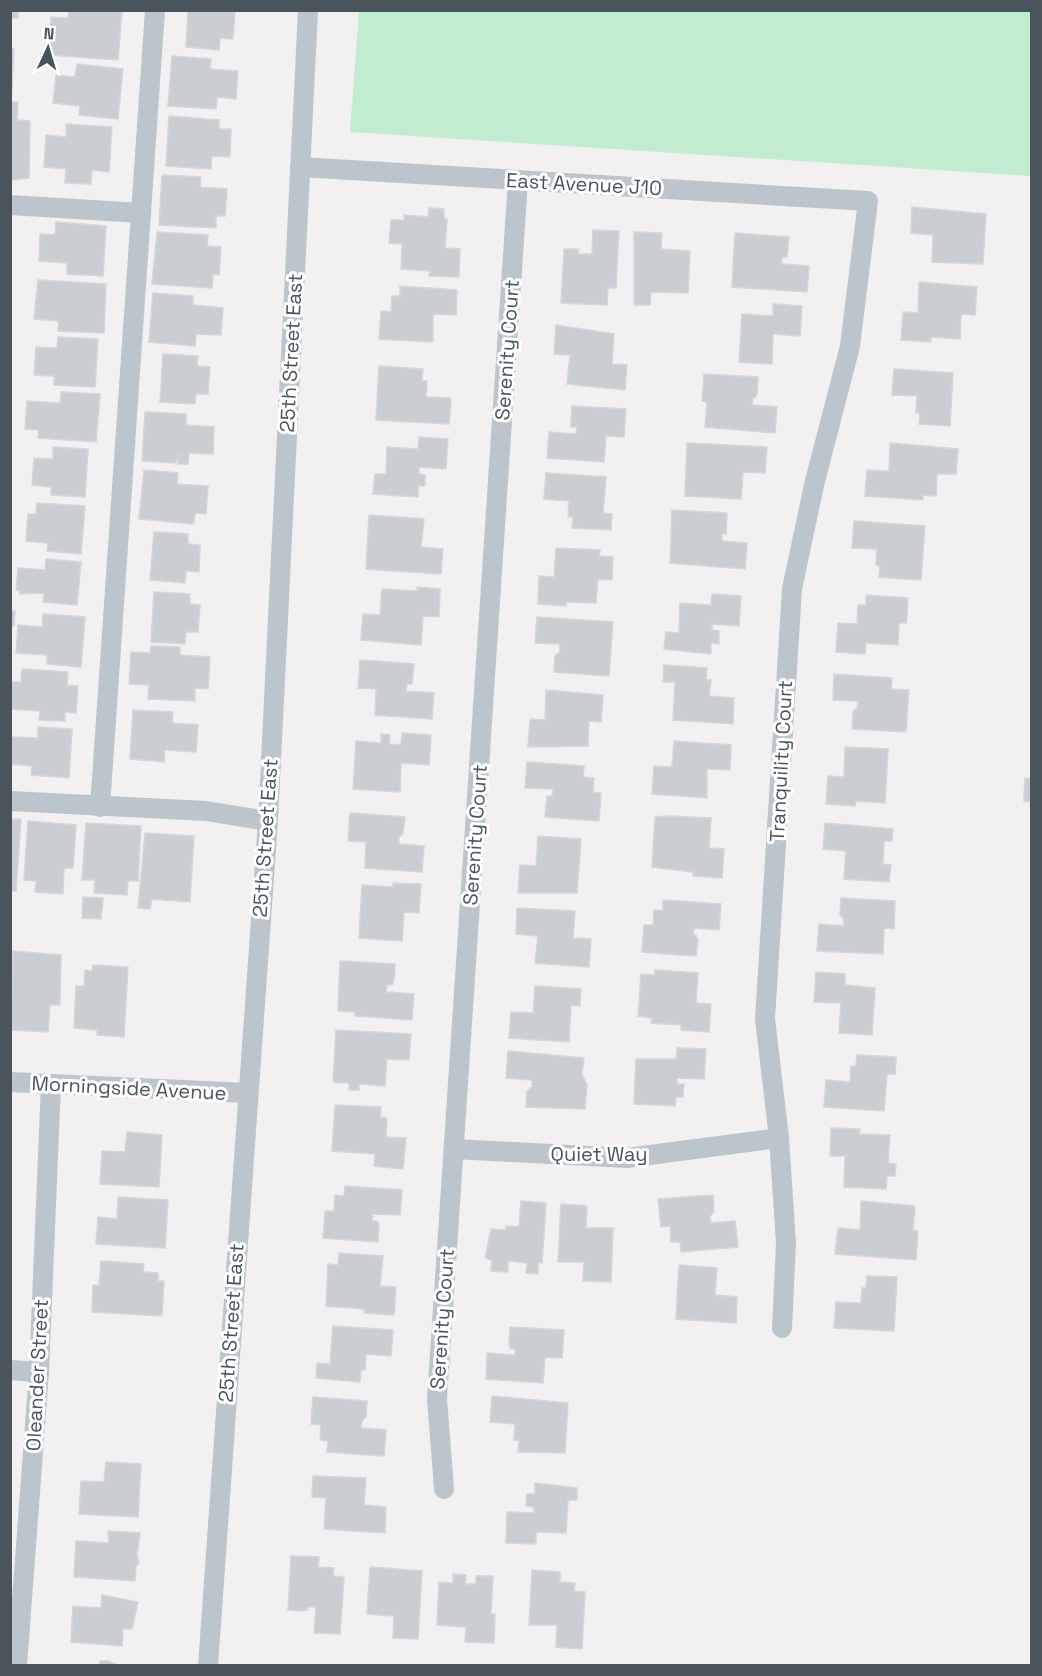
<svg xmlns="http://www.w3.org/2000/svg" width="1042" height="1676" font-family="'Space Grotesk',sans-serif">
  <rect width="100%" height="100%" fill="#f2f0f0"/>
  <polygon fill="#c2eccf" points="359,11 1031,11 1031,176 350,132"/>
  <g fill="#cacdd2" stroke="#d4d6da" stroke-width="1.5">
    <rect x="10" y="10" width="8" height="8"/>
    <polygon points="69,10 122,10 118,60 48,55 51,17 68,18"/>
    <polygon points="188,10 235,12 233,39 220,38 219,50 186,47"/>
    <polygon points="10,49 14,49 12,89 10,89"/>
    <polygon points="172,56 211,59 210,69 238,71 236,99 217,97 216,109 168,106"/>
    <polygon points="77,64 123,69 118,119 79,115 80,106 53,103 56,75 75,77"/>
    <polygon points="10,102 18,102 17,120 30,121 29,178 10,180"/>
    <polygon points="169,116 219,120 219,129 231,129 230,157 212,156 211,169 166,166"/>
    <polygon points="66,124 112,127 109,172 92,170 91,184 65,183 66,169 44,167 46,135 66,137"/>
    <polygon points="162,175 201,177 200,187 227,189 225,216 216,216 216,228 159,225"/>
    <polygon points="912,207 986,214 983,264 932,262 933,235 911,233"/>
    <polygon points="429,208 444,209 444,218 447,219 445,248 460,249 459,277 429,276 430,271 401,269 402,244 389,243 391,220 404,220 404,215 428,217"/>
    <polygon points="56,222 106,226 103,276 67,274 67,263 39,261 40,234 55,235"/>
    <polygon points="593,230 619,231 616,288 608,288 607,305 561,303 564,249 579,249 578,254 592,254"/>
    <polygon points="157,232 208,235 207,246 221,247 219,275 213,274 212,288 152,284"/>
    <polygon points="634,232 662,233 661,249 690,251 688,293 651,292 650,305 634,305"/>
    <polygon points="735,233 789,237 787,257 782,257 782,264 809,266 807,292 732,287"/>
    <polygon points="38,280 106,284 104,333 58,331 59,321 34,319"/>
    <polygon points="919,282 977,287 975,315 961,314 960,339 931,337 931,342 901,340 903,312 918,313"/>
    <polygon points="400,286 457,290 456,315 433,314 433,342 379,339 381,311 391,312 392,296 400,296"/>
    <polygon points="153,293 193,296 193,305 223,308 221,335 196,334 195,346 149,342"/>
    <polygon points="773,304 802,306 800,336 773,334 772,364 739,362 742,314 773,316"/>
    <polygon points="556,325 614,334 612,364 627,365 625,390 567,384 570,355 554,354"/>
    <polygon points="58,337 98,339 95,387 54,385 54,376 34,375 36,347 57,348"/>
    <polygon points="163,354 198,356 197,366 210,367 208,394 196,394 195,404 160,402"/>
    <polygon points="379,366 423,369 422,381 427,381 426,397 451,398 449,424 376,420"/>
    <polygon points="894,369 953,373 950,426 919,424 920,413 916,413 917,396 892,395"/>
    <polygon points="704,374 758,377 757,394 755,398 753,398 752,405 777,407 775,433 705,427 707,402 702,401"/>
    <polygon points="61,392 100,394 96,442 38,438 39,430 25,429 27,401 60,403"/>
    <polygon points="572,406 626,409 624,437 606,436 604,462 547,458 549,432 576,434 577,427 571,427 571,423"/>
    <polygon points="145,412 186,414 186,425 214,427 213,454 189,453 188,464 178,464 179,452 176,463 142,461"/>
    <polygon points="419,437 448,439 446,469 419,467 419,474 425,475 425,486 418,486 418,497 373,494 375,474 386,474 387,447 418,449"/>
    <polygon points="687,443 767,447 765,473 743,472 741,499 685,496"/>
    <polygon points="890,443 958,449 956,474 937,474 936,496 923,495 923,500 865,496 867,470 889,471"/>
    <polygon points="53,447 88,449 85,497 51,495 51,487 32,485 34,458 53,459"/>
    <polygon points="144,470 178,473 177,484 208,486 206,514 195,513 194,524 139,519"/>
    <polygon points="546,473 606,477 603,513 612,514 611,530 572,528 573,517 568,517 569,501 544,499"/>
    <polygon points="37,503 85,506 81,554 47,551 48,543 26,541 28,514 36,514"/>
    <polygon points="672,510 727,513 726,534 722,534 722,541 747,543 745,569 670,563"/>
    <polygon points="369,515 424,519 421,547 443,549 441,574 366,569"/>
    <polygon points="854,521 925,526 921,580 879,577 880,566 876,565 877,549 852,548"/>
    <polygon points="154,532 188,534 188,544 200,545 199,572 186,571 185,583 150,580"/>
    <polygon points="556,548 600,550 599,556 613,557 612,580 598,579 596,603 566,602 566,606 538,604 539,576 554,577"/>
    <polygon points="46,559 81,562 77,605 43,602 44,593 20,594 20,591 16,590 18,568 45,570"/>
    <polygon points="417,587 440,589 439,617 423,616 421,645 361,640 363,614 380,615 382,589 417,591"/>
    <polygon points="154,592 190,594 190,604 200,605 198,632 186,632 185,644 151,642"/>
    <polygon points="712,594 741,596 739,626 712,624 712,630 719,631 719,644 711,643 711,654 664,649 666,632 679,633 680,603 711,605"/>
    <polygon points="866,595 908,598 907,618 906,623 899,623 898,645 866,643 865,654 836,652 838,623 857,624 858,605 866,605"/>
    <polygon points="10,611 15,611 14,626 10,626"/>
    <polygon points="43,614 85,617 81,667 47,664 47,655 16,653 18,625 42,627"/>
    <polygon points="537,617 613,622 609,676 554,672 555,656 560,652 560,644 535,643"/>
    <polygon points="151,646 180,647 180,655 210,657 208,689 195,688 195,701 148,699 149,685 129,684 131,652 150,653"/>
    <polygon points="360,660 414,664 412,684 407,684 406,691 434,693 432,719 375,715 376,689 358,688"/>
    <polygon points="664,665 707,668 706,680 711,680 709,696 734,698 733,724 673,720 675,682 663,682"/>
    <polygon points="22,669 68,672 67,685 78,686 76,713 65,712 65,721 39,720 40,711 10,709 12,682 21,682"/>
    <polygon points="834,674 892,678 891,689 909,690 906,732 852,729 853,713 855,709 857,709 858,701 833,700"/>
    <polygon points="546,690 603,695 601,722 589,721 588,746 528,747 530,719 545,720"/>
    <polygon points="133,710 173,712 172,723 198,725 196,752 165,750 164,762 130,759"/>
    <polygon points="38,727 72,729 69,778 31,775 32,766 10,764 11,737 38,738"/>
    <polygon points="402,733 431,735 429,765 401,763 400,792 353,789 356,741 381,743 381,734 390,735 389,744 401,745"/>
    <polygon points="674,741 731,745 730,770 707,769 707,798 652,794 654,766 672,767"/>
    <polygon points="845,747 888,749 885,803 856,801 855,806 826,804 828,776 844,777"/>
    <polygon points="527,762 584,766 583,777 594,778 593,792 601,793 599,821 545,817 547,796 552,796 553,789 525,788"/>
    <polygon points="1025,778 1032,779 1032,802 1024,801"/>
    <polygon points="350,813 405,817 403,834 399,837 399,844 424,846 422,872 365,868 366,842 348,841"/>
    <polygon points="668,816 711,818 709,848 724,849 722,878 693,876 693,872 652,867 655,817"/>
    <polygon points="10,819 21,819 16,891 10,891"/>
    <polygon points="28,821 76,825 73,868 64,868 63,894 35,892 36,881 24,880"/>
    <polygon points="86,823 141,826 138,881 128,881 127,895 94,893 95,880 82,880"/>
    <polygon points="825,823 893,829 892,841 884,841 883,864 891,865 889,882 844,879 846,851 823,849"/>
    <polygon points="145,833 194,836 190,902 152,899 150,909 138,908"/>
    <polygon points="538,836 581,839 577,893 518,893 520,865 536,866"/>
    <polygon points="393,883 421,884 419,913 404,912 402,941 359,938 362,885 393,887"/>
    <polygon points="83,897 103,898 101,919 82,918"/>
    <polygon points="841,898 895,901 894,929 884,928 883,954 817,951 819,924 844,926 844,919 840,914"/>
    <polygon points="663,900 721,904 719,930 694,928 693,935 696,935 698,940 696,956 642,952 644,925 653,925 654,910 663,911"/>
    <polygon points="517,908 575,911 573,938 591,939 589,967 535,963 538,936 516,934"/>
    <polygon points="13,951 61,955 60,1005 50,1005 48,1032 11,1030"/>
    <polygon points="340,961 395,964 394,980 392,985 387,985 386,992 414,994 412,1020 355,1016 355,1012 338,1011"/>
    <polygon points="93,965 128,967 124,1037 97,1035 97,1030 74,1028 76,986 84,986 85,970 92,971"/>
    <polygon points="655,970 698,973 696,1003 711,1004 709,1032 681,1030 681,1025 651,1023 652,1018 638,1016 641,974 655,975"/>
    <polygon points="816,972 845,974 845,985 875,988 872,1035 839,1033 841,1003 814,1002"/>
    <polygon points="535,986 581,989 580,1006 571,1005 569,1042 509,1038 511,1012 533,1013"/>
    <polygon points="336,1030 411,1034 409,1060 387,1059 385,1086 359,1084 359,1090 349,1090 349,1083 333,1082"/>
    <polygon points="677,1048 706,1049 704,1079 677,1078 677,1084 684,1084 683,1097 676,1097 675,1106 634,1104 636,1059 676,1059"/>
    <polygon points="508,1051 584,1058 582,1075 587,1085 585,1109 526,1107 527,1091 532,1087 532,1080 506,1078"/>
    <polygon points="857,1055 896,1057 895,1074 887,1074 884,1111 824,1107 826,1080 850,1082 851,1066 856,1066"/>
    <polygon points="335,1105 381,1107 380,1117 387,1118 386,1137 406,1138 403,1169 374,1166 375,1154 332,1151"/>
    <polygon points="831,1128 860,1129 859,1134 890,1135 888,1163 896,1164 895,1176 887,1176 886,1189 844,1187 845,1156 830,1156"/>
    <polygon points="127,1132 162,1135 159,1187 100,1184 102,1151 125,1152"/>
    <polygon points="345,1186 402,1190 400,1215 373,1214 372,1221 377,1221 379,1225 378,1242 323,1238 325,1211 334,1211 335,1195 344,1196"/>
    <polygon points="713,1195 714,1211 710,1217 711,1223 735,1221 738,1247 681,1252 680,1242 671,1242 670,1226 661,1227 658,1199"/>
    <polygon points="118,1197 168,1200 165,1248 96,1244 98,1217 117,1219"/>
    <polygon points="521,1201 546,1203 542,1263 538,1263 538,1274 526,1273 527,1263 508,1261 508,1272 491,1271 492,1260 485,1258 491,1229 506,1230 506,1226 519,1227"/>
    <polygon points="861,1201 915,1206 913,1230 918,1231 916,1260 835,1254 838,1228 860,1230"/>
    <polygon points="561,1204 587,1206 586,1228 613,1228 611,1282 583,1281 584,1262 558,1262"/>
    <polygon points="339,1253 383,1256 380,1286 396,1287 394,1315 364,1313 365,1309 326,1306 328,1264 338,1265"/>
    <polygon points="101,1261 144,1264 143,1272 158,1273 158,1281 164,1281 162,1316 92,1312 93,1285 99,1285"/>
    <polygon points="679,1265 717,1268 715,1295 737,1297 736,1323 676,1319"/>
    <polygon points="867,1276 897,1277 894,1331 834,1328 836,1302 861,1303 862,1288 866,1288"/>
    <polygon points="333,1326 393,1330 391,1356 366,1354 365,1370 361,1370 360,1382 316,1378 317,1363 330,1364"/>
    <polygon points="510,1327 564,1330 562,1358 545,1357 543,1383 486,1379 487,1353 515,1355 515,1349 510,1348 509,1344"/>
    <polygon points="492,1396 568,1403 565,1453 518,1452 519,1440 514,1440 515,1424 490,1422"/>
    <polygon points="313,1397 367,1401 366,1417 362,1421 361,1428 386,1430 384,1456 327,1452 328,1441 320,1440 321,1425 311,1424"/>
    <polygon points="106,1462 141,1464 138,1517 79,1514 81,1481 104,1482"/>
    <polygon points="313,1476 366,1478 364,1505 386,1507 385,1533 324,1529 326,1498 312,1497"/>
    <polygon points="535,1483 577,1488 577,1500 568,1500 566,1533 536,1532 536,1544 506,1543 507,1512 534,1513 534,1507 526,1506 527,1494 535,1494"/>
    <polygon points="108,1531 140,1533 137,1555 139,1563 136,1566 135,1581 74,1577 76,1541 109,1543"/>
    <polygon points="291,1556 319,1557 318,1567 334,1568 333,1576 344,1577 340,1634 314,1633 316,1607 308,1607 308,1610 303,1611 288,1610"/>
    <polygon points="370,1567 422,1571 418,1639 393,1638 394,1616 367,1614"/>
    <polygon points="532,1570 560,1572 560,1582 575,1583 574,1591 585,1592 582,1649 556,1647 557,1625 529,1625"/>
    <polygon points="453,1574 466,1575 465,1584 476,1584 476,1576 493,1576 491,1614 495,1614 494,1643 465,1642 466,1627 437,1625 439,1582 453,1583"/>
    <polygon points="102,1595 138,1602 132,1629 123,1629 122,1646 71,1642 73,1606 101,1608"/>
    <polygon points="100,1661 108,1661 120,1666 100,1666"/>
  </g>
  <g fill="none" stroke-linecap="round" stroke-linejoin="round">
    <g stroke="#bcc5cb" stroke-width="20">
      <polyline points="300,167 868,201 850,346 814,485 792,589 765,1019 779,1138 786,1243 782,1328"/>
      <polyline points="10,205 141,213"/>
      <polyline points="10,801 206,811 268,821"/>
      <polyline points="100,807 155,10"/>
      <polyline points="10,1082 247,1093"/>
      <polyline points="454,1149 627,1158 779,1138"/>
      <polyline points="10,1370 39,1372"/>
      <polyline points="444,1489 437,1399 518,180"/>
      <polyline points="17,1666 39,1372 51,1084"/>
      <polyline points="208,1666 268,821 308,10"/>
    </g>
  </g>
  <g text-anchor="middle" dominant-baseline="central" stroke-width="6" stroke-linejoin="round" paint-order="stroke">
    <g font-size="20" fill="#49545b" stroke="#fff">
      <text transform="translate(584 184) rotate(3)">East Avenue J10</text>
      <text transform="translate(507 350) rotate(-86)">Serenity Court</text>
      <text transform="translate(291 353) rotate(-87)">25th Street East</text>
      <text transform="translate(781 761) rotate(-87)">Tranquility Court</text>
      <text transform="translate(475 835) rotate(-86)">Serenity Court</text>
      <text transform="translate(265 838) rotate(-86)">25th Street East</text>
      <text transform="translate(129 1088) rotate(3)">Morningside Avenue</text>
      <text x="599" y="1154">Quiet Way</text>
      <text transform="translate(442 1319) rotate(-86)">Serenity Court</text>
      <text transform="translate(231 1323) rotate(-86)">25th Street East</text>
      <text transform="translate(37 1375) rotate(-87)">Oleander Street</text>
    </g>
  </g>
  <rect width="1042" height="1676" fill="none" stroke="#49545b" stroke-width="24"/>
  <g transform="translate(48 48) rotate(4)" stroke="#ffffff" stroke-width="4.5" paint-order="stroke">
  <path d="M0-4.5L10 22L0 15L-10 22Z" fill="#49545b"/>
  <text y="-9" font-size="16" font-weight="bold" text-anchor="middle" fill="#49545b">N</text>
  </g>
</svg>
